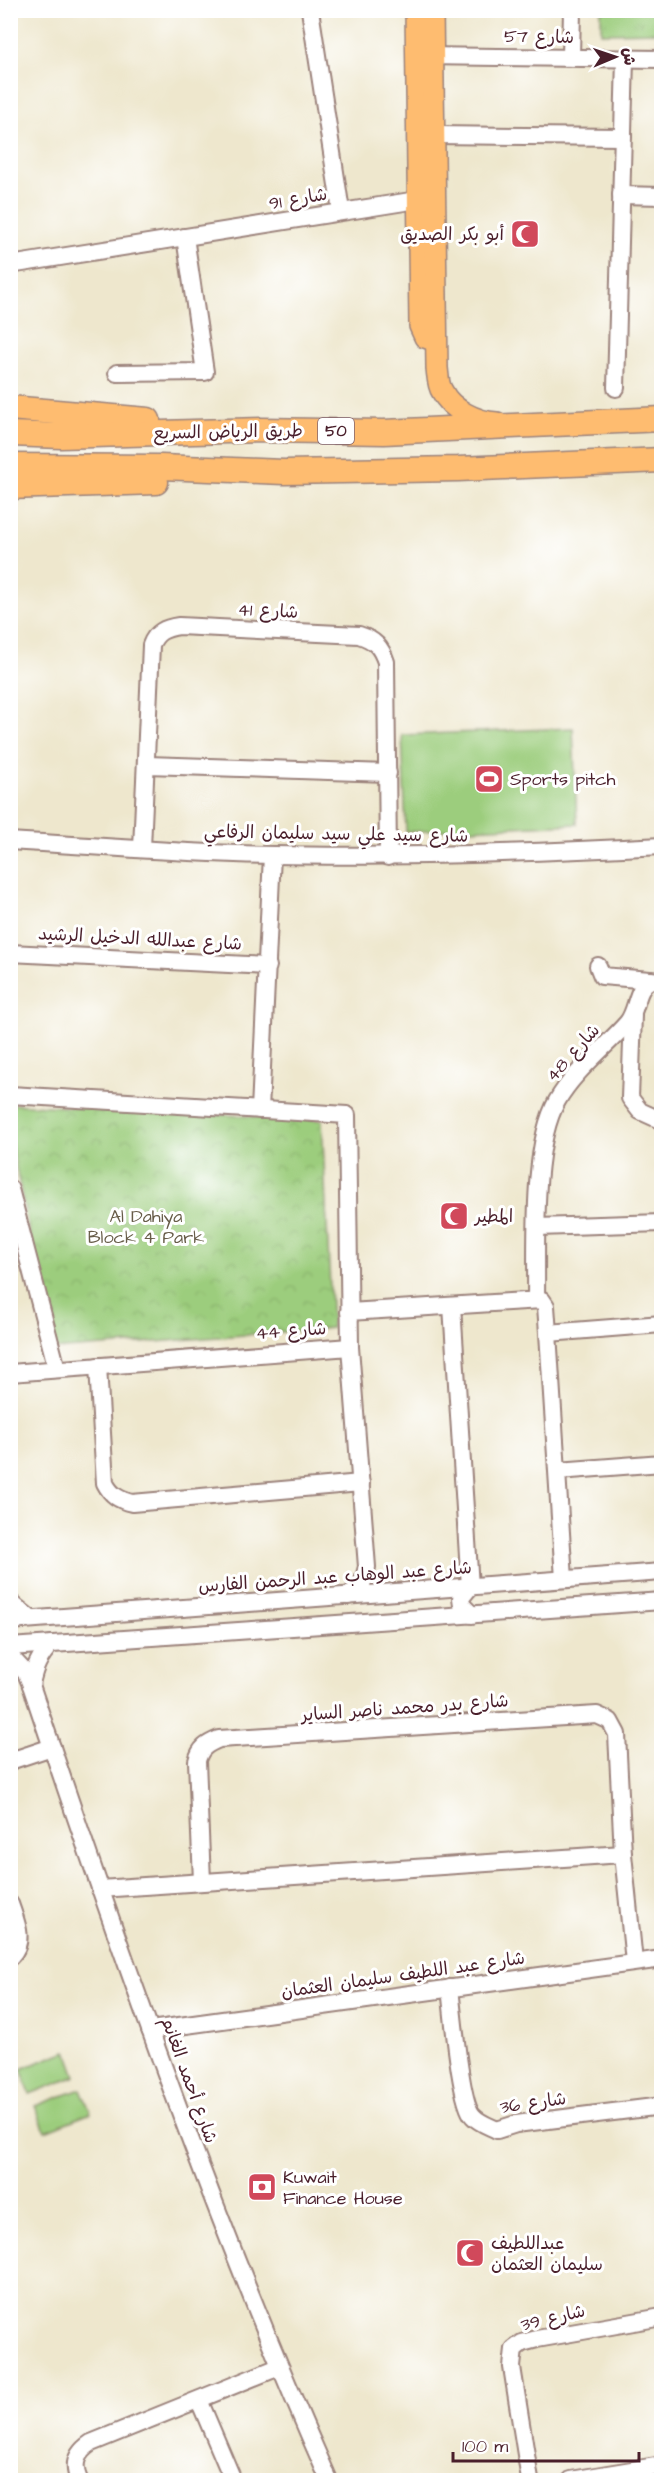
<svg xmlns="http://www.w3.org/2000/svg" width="672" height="2491" font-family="'Architects Daughter','Playpen Sans Arabic',sans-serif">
  <defs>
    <pattern id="grass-tufts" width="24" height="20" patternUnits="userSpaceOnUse" patternTransform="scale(1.5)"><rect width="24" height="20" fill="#9ccd7d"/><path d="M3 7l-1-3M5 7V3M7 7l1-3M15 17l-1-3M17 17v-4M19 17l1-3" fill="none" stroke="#88b06c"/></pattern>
    <pattern id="park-crowns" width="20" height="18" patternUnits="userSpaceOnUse" patternTransform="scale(1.5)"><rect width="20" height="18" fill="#9ccd7d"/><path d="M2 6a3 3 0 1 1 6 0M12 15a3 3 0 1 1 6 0" fill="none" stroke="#88b06c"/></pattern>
  </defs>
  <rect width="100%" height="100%" fill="#fff"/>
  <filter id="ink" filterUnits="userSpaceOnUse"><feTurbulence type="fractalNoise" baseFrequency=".0167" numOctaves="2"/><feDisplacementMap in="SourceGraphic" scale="12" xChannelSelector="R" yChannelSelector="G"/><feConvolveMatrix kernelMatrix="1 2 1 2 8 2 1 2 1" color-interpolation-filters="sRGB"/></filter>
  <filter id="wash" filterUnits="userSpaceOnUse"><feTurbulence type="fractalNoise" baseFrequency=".008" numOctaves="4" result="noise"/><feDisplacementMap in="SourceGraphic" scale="24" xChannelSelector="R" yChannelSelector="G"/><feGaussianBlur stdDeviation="1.35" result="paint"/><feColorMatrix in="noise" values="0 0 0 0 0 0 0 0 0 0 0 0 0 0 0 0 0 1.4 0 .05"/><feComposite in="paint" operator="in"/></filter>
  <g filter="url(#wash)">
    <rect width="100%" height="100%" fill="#eee7cd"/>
    <polygon fill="url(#grass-tufts)" stroke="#737654" stroke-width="1.5" points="601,11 661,11 661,32 601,33"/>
    <polygon fill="url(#park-crowns)" stroke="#737654" stroke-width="1.5" points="10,1104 322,1120 332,1328 53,1350 11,1143"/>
    <g fill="#9ccd7d" stroke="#737654" stroke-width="1.5">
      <polygon points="573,728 577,824 406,832 402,735"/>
      <polygon points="67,2051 76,2076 30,2094 21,2069"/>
      <polygon points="81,2089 91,2113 45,2131 35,2106"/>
    </g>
  </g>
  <g filter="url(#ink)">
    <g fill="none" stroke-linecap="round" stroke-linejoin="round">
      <g stroke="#9c837c" stroke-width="20">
        <g id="minor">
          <polyline points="310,10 341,211"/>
          <polyline points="422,56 662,59"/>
          <polyline points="571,57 572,10"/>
          <polyline points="434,135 623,137"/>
          <polyline points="621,195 662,196"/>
          <polyline points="10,265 417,200"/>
          <polyline points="117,373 205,372 185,237"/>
          <polyline points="616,388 625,59"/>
          <polyline points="147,765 388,773"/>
          <path d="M10,841C98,846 187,854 274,855C405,858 532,853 662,846"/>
          <path d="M142,848L151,645C156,632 165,628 179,626L359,635C375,640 381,647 386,662L388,857"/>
          <polyline points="10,953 268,966"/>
          <polyline points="598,966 602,976 662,981"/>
          <polyline points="633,1015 630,1098 640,1111 662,1121"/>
          <polyline points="10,1095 347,1115 350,1347 367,1567 362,1585 348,1596"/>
          <polyline points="260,1110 272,855"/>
          <polyline points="10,1189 57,1369"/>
          <polyline points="537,1227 662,1223"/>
          <path d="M536,1300C537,1247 531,1147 557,1101C574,1071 604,1049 627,1023C638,1010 635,989 650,980"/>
          <polyline points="452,1306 470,1587 461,1598 462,1605 472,1615"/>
          <polyline points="349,1312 542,1300 546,1306 548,1333 564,1579"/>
          <polyline points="548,1333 662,1324"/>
          <path d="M98,1366L105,1483C111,1495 119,1500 132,1503L361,1483"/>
          <polyline points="10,1373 350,1347"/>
          <polyline points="558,1471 662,1463"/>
          <polyline points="10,1602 31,1619"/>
          <polyline points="10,1621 662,1572"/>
          <polyline points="10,1647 662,1601"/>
          <path d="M10,1656L26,1673L31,1685C121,1954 214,2221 329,2480"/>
          <path d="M31,1685C34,1668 39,1657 51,1644"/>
          <polyline points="10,1761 52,1747"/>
          <path d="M202,1881L197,1761C200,1748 207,1744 219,1739L597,1715L610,1721L617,1734L623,1854L634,1962"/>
          <polyline points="100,1889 623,1854"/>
          <path d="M10,1904C16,1922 26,1941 10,1957"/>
          <path d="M450,1988C453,2012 460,2103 473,2116C479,2123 489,2126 497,2130L516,2124L662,2106"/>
          <polyline points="150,2030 662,1959"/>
          <polyline points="199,2400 233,2480"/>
          <path d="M79,2480C72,2464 76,2453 91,2443L279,2367"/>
          <polyline points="530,2480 512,2367 514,2349 522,2343 537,2339 662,2317"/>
          <polyline points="571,2480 662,2465"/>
        </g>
      </g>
      <g stroke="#9c837c" stroke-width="24">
        <g id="major">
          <polyline points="416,10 420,326 425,337 431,339 436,337"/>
          <path d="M432,10L437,368C438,376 438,385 442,391C451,410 477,422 497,423"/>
        </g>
      </g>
      <g stroke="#9c837c" stroke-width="27">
        <g id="highway">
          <polyline points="10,408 148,420"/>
          <polyline points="10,434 61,436 261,430 384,432 662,419"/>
          <polyline points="10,466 161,467 284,472 458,469 662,460"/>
          <polyline points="10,487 156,482"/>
        </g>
      </g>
      <use href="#minor" stroke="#fff" stroke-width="16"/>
      <use href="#major" stroke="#febc70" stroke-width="21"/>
      <use href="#highway" stroke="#febc70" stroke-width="24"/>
    </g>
  </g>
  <defs>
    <g id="mosque-square" transform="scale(1.5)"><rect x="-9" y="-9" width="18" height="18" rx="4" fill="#d1495b" stroke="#fff"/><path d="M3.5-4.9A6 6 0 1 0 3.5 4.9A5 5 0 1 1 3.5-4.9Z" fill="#fff"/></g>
    <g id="stadium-square" transform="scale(1.5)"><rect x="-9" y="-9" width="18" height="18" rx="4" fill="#d1495b" stroke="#fff"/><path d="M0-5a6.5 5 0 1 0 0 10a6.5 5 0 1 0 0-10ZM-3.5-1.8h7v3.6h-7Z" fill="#fff"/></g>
    <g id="bank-square" transform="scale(1.5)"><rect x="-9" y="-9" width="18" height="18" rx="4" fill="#d1495b" stroke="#fff"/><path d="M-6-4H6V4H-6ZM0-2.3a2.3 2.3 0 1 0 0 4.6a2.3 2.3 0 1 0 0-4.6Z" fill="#fff"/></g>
  </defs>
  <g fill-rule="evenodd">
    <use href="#mosque-square" x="525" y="234"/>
    <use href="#stadium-square" x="489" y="779"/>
    <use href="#mosque-square" x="454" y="1216"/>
    <use href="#bank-square" x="262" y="2187"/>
    <use href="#mosque-square" x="470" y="2253"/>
  </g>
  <g text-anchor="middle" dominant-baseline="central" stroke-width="6" stroke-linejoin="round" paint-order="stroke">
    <rect fill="#fff" stroke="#80626b" stroke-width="1.5" x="318" y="418" width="36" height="26" rx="4.5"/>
    <g font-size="16" font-weight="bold" fill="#4a1f2b">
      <text x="336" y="431">50</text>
    </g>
    <g font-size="18" fill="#4a1f2b" stroke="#fff">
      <text transform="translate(539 37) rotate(1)">شارع 57</text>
      <text transform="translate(298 199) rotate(-10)">شارع 91</text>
      <text transform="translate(228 432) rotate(-1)">طريق الرياض السريع</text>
      <text transform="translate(268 611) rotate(3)">شارع 41</text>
      <text transform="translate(336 834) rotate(1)">شارع سيد علي سيد سليمان الرفاعي</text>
      <text transform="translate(140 939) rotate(3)">شارع عبدالله الدخيل الرشيد</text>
      <text transform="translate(573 1053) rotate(-48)">شارع 48</text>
      <text transform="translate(291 1331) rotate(-4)">شارع 44</text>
      <text transform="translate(335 1577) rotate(-4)">شارع عبد الوهاب عبد الرحمن الفارس</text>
      <text transform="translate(405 1708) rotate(-4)">شارع بدر محمد ناصر الساير</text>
      <text transform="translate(403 1975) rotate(-8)">شارع عبد اللطيف سليمان العثمان</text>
      <text transform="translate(189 2080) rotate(70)">شارع أحمد الغانم</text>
      <text transform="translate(533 2103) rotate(-8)">شارع 36</text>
      <text transform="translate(553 2318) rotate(-13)">شارع 39</text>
    </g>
    <g font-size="18" fill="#4a1f2b" stroke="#fff" text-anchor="start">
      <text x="504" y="234" text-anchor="end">أبو بكر الصديق</text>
      <text x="510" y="779">Sports pitch</text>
      <text x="475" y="1216">المطير</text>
      <text x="283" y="2177">Kuwait<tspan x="283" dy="21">Finance House</tspan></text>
      <text x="491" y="2243">عبداللطيف<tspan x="491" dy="21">سليمان العثمان</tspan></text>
    </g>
    <g font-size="18" fill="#675c48" stroke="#fff">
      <text x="146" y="1216">Al Dahiya<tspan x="146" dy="21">Block 4 Park</tspan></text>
    </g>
  </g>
  <rect width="672" height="2491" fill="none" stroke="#fff" stroke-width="36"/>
  <g transform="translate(615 57) rotate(88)" stroke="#ffffff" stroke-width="4.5" paint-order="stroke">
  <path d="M0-4.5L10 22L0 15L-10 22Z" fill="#4a1f2b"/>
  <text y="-9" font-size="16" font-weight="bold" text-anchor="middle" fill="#4a1f2b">ش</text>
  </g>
  <path d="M453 2452v9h186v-9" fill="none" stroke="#4a1f2b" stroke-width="3"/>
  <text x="462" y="2452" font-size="18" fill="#4a1f2b" stroke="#ffffff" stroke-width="4.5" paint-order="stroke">100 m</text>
</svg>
